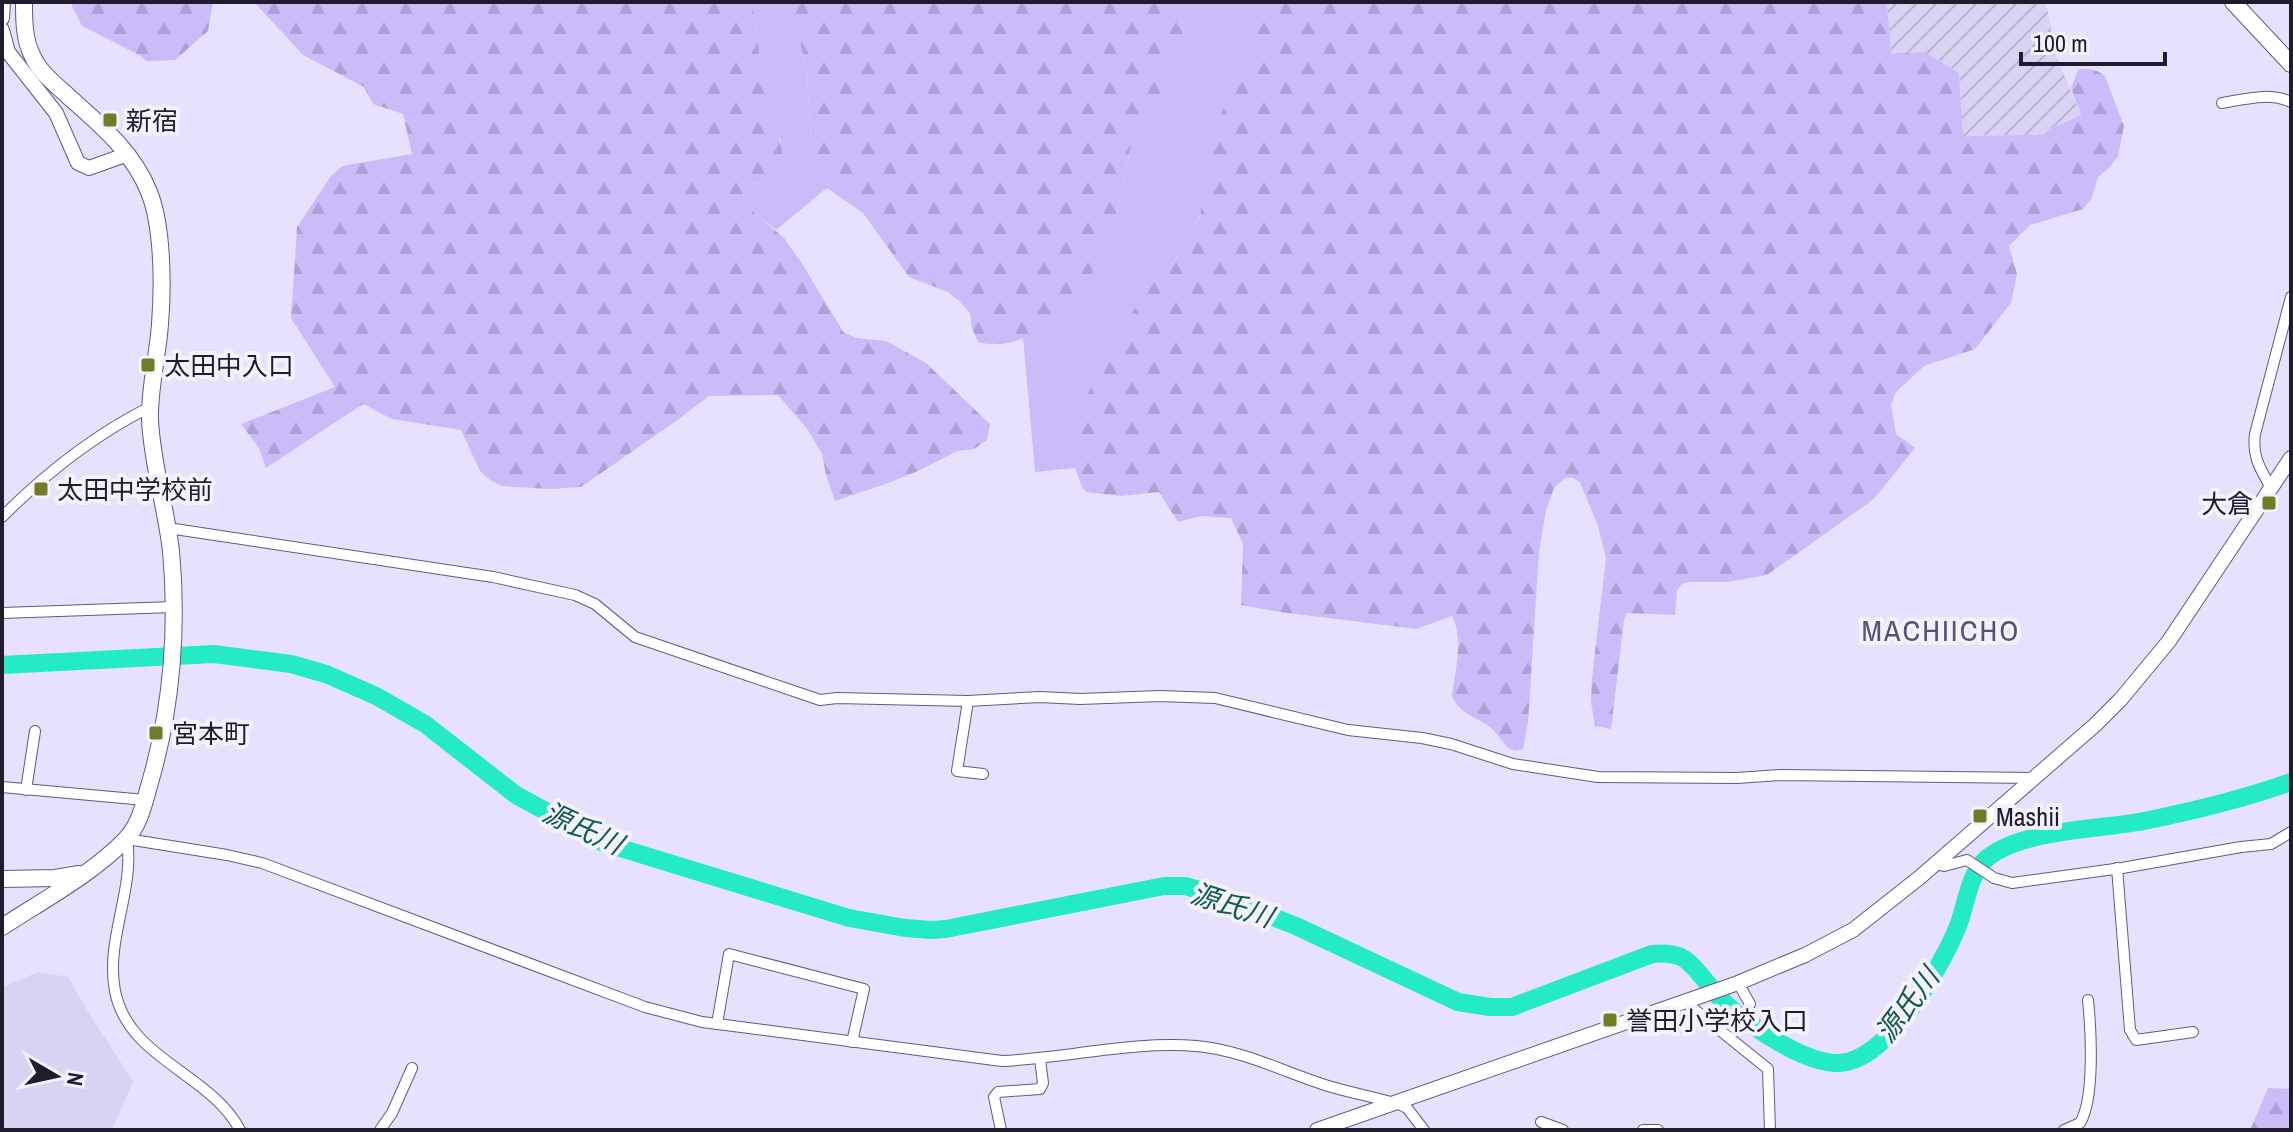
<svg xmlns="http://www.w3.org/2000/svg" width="2293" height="1132" font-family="'Archivo Narrow','Noto Sans JP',sans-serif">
  <defs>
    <pattern id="industrial-furrows" width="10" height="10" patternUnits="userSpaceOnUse" patternTransform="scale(2)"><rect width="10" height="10" fill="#d9d2f3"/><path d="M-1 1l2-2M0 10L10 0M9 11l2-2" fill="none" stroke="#bab4d1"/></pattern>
    <pattern id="forest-firs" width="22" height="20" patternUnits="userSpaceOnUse" patternTransform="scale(2)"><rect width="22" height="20" fill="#cabcf8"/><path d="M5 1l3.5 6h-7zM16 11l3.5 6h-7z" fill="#ada1d5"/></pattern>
  </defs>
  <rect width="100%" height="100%" fill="#e7e1fe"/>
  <polygon fill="#d9d2f3" points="38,972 68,977 90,1015 133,1081 112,1130 2,1130 2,987"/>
  <polygon fill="url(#industrial-furrows)" points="1887,2 2046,2 2056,56 2081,115 2048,130 2043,135 1963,136 1959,73 1925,52 1891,54"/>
  <g fill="#cabcf8">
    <polygon points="752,2 785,2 797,30 807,71 811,142 827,188 776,230 751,210 743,198 747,184 775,182 781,142 776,129 759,51"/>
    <polygon points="1169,2 1271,2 1195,229 1188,244 1169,268 1146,288 1075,445 1075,468 1035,472 1023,337 1034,333 1113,232 1131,144 1154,106 1184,34 1180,17"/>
  </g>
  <g fill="url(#forest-firs)">
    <polygon points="70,2 213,2 208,31 175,60 146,61 141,56 82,26"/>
    <polygon points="254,2 752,2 759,51 783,156 782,170 776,182 747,184 743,198 751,210 784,238 801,262 844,333 857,338 886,341 926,363 990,424 987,440 974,449 957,451 918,471 891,482 835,501 826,475 822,454 808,430 778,395 709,396 672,424 581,487 550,489 502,486 490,480 480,471 461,430 392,419 363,404 266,468 259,448 241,424 335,387 291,318 297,227 331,176 342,166 412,154 403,114 373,104 364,87 303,55"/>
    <path d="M785,2H1169L1180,17L1184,35L1180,50L1154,106L1131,144L1113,232C1094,282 1040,358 978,342L972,328L970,313L959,301L948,292L909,277L863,213L827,188L811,142L807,71L797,30Z"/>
    <path d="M1271,2H1887L1891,54L1925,52L1959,73L1963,136L2043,135L2048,130L2081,115L2071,88L2078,70C2088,67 2096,69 2105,76L2124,126L2118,156L2110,167L2098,177L2092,198L2083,209L2030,225L2009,246L2017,274L2011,303L1975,349L1924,366L1896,392L1891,404L1896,434L1915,448L1874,499L1767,575L1727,582H1689L1682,584L1677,590L1675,615L1627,613L1624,620L1611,729L1595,726L1591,702L1592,678L1606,558L1598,526L1580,482L1573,478L1566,477L1554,488L1546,510L1539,553L1528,722L1523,749C1518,750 1515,752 1510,749C1503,745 1499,734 1492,729C1479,718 1458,713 1452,696C1455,671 1464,639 1452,616L1416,629L1280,612L1241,605L1243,544L1231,518L1201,516L1178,522L1159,492L1121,496L1086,492L1082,487L1075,468V445L1088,393L1146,288L1169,268L1188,244L1200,216L1214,130Z"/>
    <polygon points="2268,1088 2291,1089 2291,1130 2242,1130 2251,1128"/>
  </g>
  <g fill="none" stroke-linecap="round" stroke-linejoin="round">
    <path stroke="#24eac5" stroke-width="18" d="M2,665L214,654L291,664L326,674L376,696L425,724L516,795L604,843L849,918L905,928L931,930L946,929L1164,886H1185L1220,896L1296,926L1458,1002L1490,1007H1512L1652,954C1661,953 1672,953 1681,957C1693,962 1709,987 1719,997C1743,1022 1803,1064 1839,1063C1887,1062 1942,966 1958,926C1966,905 1969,874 1986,859C2021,829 2099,830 2144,821C2194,811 2243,799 2291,782"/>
    <g stroke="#635882" stroke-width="12">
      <g id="minor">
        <path d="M2222,103C2246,99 2269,92 2291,102"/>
        <path d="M2271,488C2260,468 2252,457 2255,434L2291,297"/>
        <path d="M2,517C46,473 94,435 150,407"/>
        <polyline points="168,528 493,577 575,595 595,604 635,637 820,700 837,698 968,701 1040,697 1080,699 1160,696 1215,698 1348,730 1422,738 1451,744 1513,764 1598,777 1737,778 1780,775 2034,778"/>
        <polyline points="2,613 173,607"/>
        <polyline points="968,701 957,771 983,774"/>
        <polyline points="2,787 145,800"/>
        <polyline points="26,790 35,731"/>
        <polyline points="1936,864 1944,866 1967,860 1994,878 2012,883 2122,868 2241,847 2271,844 2291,832"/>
        <polyline points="2117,868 2130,1030 2136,1040 2193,1032"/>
        <polyline points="1738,983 1750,1004"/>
        <polyline points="1687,1001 1695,1010 1768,1069 1770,1130"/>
        <polyline points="717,1024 729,954 864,989 852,1042"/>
        <polyline points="1541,1122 1563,1130"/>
        <path d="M240,1130C210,1073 128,1059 115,991C105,940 135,890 127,839L227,855L262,863L645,1007L702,1022L1002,1061C1065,1058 1134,1041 1196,1046C1242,1050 1282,1071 1325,1085C1350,1093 1376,1097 1401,1105L1407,1108L1424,1130"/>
        <polyline points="380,1130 392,1113 412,1068"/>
        <polyline points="1001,1130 994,1097 998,1092 1040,1089 1043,1083 1040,1059"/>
        <polyline points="1643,1130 1658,1130"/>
        <path d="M2064,1130L2080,1123C2095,1099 2091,1029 2088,1000"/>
      </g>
    </g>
    <g stroke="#635882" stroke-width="16">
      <g id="major">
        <polyline points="2,18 3,2"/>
        <polyline points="2,30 8,52 56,113 78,163 89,168 128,154"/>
        <polyline points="1317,1130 1738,983 1805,955 1853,930 1919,878 2095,725 2121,699 2169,641 2291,458"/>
      </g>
    </g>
    <g stroke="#635882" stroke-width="18">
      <g id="highway">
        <polyline points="2233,2 2291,64"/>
        <polyline points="2,879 55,878 79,874"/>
        <path d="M2,927C42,901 92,874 125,840C141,824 145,799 151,779C172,706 178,626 171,551C166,507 152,464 150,420C149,388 158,355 160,324C163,287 163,226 149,192C133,151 99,124 68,96C55,84 39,72 32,55C24,39 24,20 24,2"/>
      </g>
    </g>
    <use href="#minor" stroke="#fff" stroke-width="10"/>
    <use href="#major" stroke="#fff" stroke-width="14"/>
    <use href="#highway" stroke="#fff" stroke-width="16"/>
  </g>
  <g fill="#727b26" stroke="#f3f1fb" stroke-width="3">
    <rect x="102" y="112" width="16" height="16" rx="4"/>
    <rect x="140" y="357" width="16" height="16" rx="4"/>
    <rect x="33" y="481" width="16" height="16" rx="4"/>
    <rect x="2261" y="495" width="16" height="16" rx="4"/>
    <rect x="148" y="725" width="16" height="16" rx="4"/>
    <rect x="1972" y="808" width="16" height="16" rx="4"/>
    <rect x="1602" y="1012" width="16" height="16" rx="4"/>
  </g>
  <g text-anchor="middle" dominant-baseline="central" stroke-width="8" stroke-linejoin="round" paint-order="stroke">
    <g font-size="26" fill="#201c2e" stroke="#f3f1fb" text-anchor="start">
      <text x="126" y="120">新宿</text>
      <text x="164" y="365">太田中入口</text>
      <text x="57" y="489">太田中学校前</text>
      <text x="2253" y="503" text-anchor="end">大倉</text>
      <text x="172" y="733">宮本町</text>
      <text x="1996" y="816">Mashii</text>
      <text x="1626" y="1020">誉田小学校入口</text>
    </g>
    <g font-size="28" font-style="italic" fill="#135b4c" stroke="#f3f1fb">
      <text transform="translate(583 828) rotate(25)">源氏川</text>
      <text transform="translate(1232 905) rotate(18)">源氏川</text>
      <text transform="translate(1907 1005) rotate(-53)">源氏川</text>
    </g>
    <g font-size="30" letter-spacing="2" fill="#594f78" stroke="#f3f1fb">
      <text x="1941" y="630">MACHIICHO</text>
    </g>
  </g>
  <rect width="2293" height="1132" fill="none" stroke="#201c2e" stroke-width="8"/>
  <g transform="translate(56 1076) rotate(99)" stroke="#f3f1fb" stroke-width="6" paint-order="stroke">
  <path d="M0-6L14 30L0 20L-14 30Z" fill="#201c2e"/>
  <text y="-12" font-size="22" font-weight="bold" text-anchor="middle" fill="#201c2e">N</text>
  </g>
  <path d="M2021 52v12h144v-12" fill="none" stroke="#201c2e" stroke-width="4"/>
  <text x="2033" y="52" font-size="24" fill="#201c2e" stroke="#f3f1fb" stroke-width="6" paint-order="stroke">100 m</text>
</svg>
